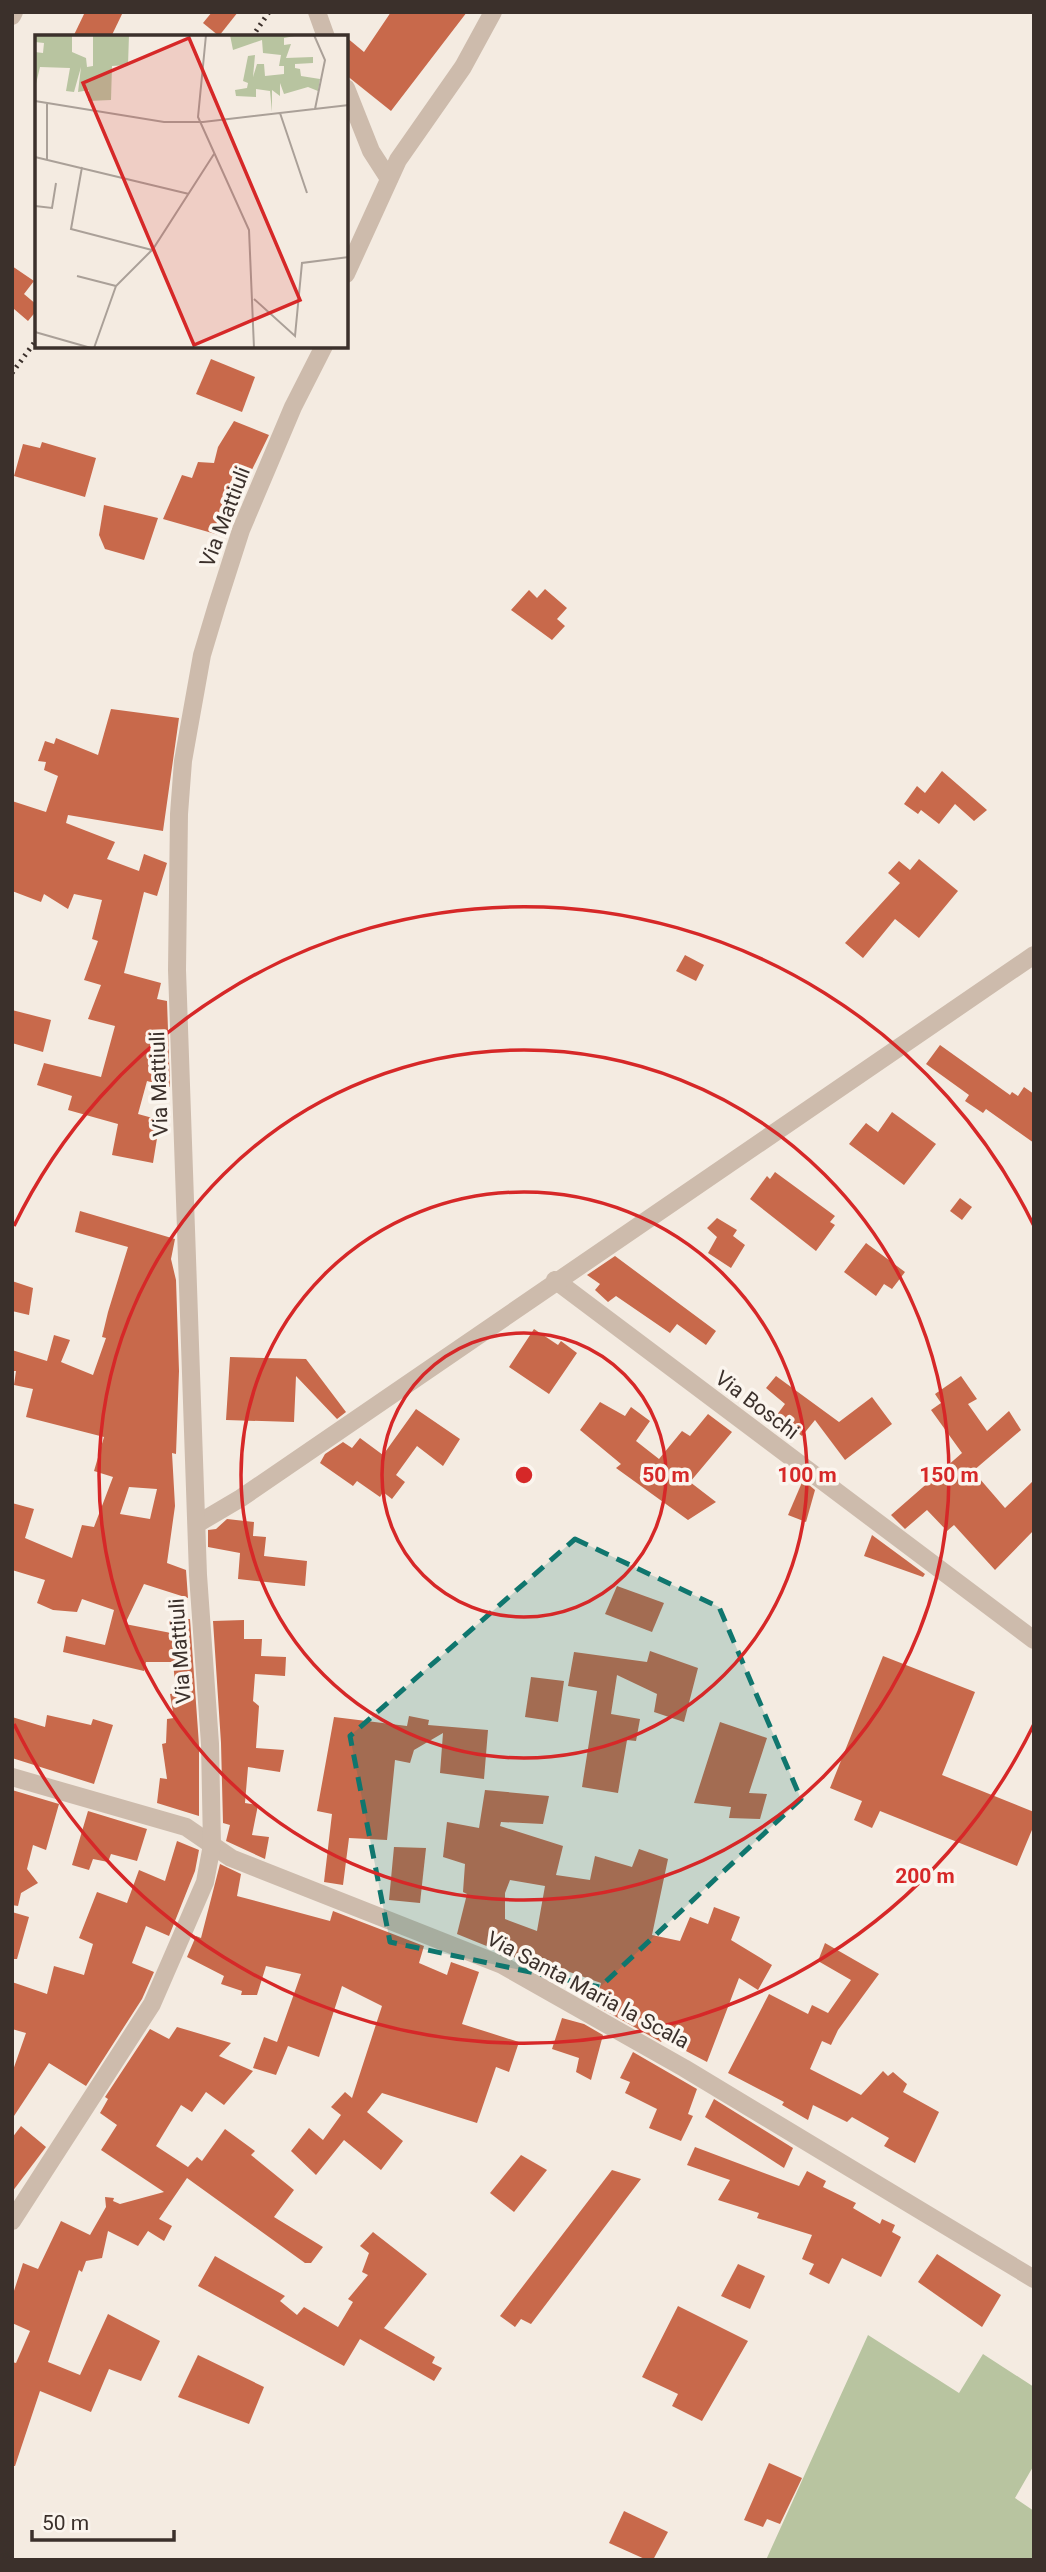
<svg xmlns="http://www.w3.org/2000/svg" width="1046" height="2572" font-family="Roboto,sans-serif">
  <rect width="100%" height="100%" fill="#f4ebe1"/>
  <polygon fill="#b8c4a0" points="868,2335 959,2393 983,2354 1034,2387 1034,2465 1015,2498 1034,2511 1034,2560 766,2560"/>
  <g fill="#c8694b" fill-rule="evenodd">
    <polygon points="85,12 123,12 111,37 73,37"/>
    <polygon points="212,12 238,12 219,36 203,23"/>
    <polygon points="391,12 467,12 391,111 346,75 346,37 364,52"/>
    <polygon points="12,266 34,281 24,294 37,305 37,310 28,321 14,309 12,312"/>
    <polygon points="211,359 255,377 242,412 196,394"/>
    <polygon points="234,421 269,435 246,482 237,480 222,520 231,523 226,537 163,519 182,475 192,478 198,462 214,463 218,447"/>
    <polygon points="42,442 96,458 85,497 14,476 23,444 40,448"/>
    <polygon points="104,505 158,518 144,560 105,549 99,535"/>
    <polygon points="545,589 567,608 557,619 565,626 552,640 511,610 529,590 537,598"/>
    <polygon points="111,709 179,718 163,831 68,815 66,823 115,842 107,859 139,871 144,854 167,863 157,896 144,892 124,973 161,983 157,999 167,1001 170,1087 147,1081 138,1114 160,1120 153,1163 112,1155 118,1124 68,1110 72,1096 37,1085 44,1063 101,1077 115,1026 88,1019 101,985 84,980 98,941 92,939 102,900 74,894 68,909 44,894 41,902 12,891 12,801 46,812 58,776 44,770 46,762 38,761 45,741 54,744 56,738 98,755"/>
    <polygon points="942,771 987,810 974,821 955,804 939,824 921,810 918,814 904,804 917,786 925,793"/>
    <polygon points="919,859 958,891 919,938 895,919 863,958 845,943 900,883 888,873 899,861 910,870"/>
    <polygon points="685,955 704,965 696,981 676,971"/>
    <polygon points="12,1010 51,1020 43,1052 12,1043"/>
    <polygon points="940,1045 1010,1095 1012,1092 1018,1096 1024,1087 1034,1094 1034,1143 986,1109 983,1113 965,1101 969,1095 926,1064"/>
    <polygon points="892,1112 936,1144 904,1185 849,1144 866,1123 878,1132"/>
    <polygon points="775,1172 835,1216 830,1222 835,1225 816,1251 750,1199 767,1176 770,1179"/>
    <polygon points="960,1198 972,1207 962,1220 950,1211"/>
    <path d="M80,1211L175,1239L171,1259L176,1280L179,1371L176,1454L172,1453L175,1506L167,1563L186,1570L188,1598L144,1584L125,1624L171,1633L169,1619H190L199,1745V1816L157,1803L160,1778L167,1779L162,1744L166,1743L167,1719L174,1718L170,1694L176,1693L173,1662H146L144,1671L63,1652L66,1636L105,1645L114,1610L82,1599L77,1612L53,1610L37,1603L45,1580L12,1570V1503L34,1509L25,1538L72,1558L82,1525L94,1527L113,1477L94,1471L104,1437L26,1417L33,1389L14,1385L16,1371H12V1350L47,1361L54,1335L70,1340L61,1362L93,1375L106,1338L102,1337L108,1312L128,1247L75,1232ZM129,1487L157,1489L150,1519L120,1514Z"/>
    <polygon points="717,1218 737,1230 733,1236 745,1245 731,1268 708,1253 717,1237 707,1228"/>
    <polygon points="866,1243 905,1272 892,1289 884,1284 876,1296 844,1272"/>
    <polygon points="615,1256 716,1331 706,1345 677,1324 670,1333 616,1296 608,1302 595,1290 600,1284 587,1275"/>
    <polygon points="12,1281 33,1288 29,1315 12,1311"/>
    <polygon points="534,1329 558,1345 561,1341 577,1353 549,1394 509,1367"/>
    <polygon points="230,1357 306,1359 346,1412 337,1419 296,1376 294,1422 226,1420"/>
    <polygon points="776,1376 839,1422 872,1397 892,1424 845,1460 815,1420 802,1436 776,1416 785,1404 766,1388"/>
    <polygon points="961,1376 977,1399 968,1404 987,1431 1009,1411 1021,1430 973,1471 1005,1508 1034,1480 1034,1530 995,1570 954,1525 947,1531 927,1510 905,1529 891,1515 962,1453 931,1410 941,1403 935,1394"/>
    <polygon points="600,1402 625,1416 631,1407 650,1421 636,1441 659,1459 682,1431 690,1436 708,1414 732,1432 690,1482 716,1502 688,1520 616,1468 621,1464 580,1430"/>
    <polygon points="416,1409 460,1439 443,1466 417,1446 396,1475 405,1482 392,1499 383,1492 380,1497 357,1481 353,1486 320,1463 325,1454 343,1442 352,1448 360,1438 383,1455"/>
    <polygon points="803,1480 815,1490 806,1522 788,1515"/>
    <polygon points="227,1519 254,1522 253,1536 266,1537 264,1556 307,1561 305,1586 238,1579 240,1553 208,1547 208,1530 216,1529"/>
    <polygon points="872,1535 925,1574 923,1577 864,1556"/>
    <polygon points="617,1586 664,1603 652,1632 605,1614"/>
    <polygon points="244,1620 244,1639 262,1639 261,1656 286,1657 285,1676 255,1674 253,1701 259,1706 256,1748 284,1750 280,1772 248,1767 245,1803 258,1805 252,1835 269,1837 265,1859 226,1841 230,1825 223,1823 221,1743 213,1621"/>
    <polygon points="650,1651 698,1668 684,1722 654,1712 657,1694 617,1675 611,1714 640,1719 636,1741 627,1740 618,1793 582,1787 597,1691 568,1686 574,1652 647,1662"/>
    <polygon points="883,1656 975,1692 942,1775 1034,1812 1034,1825 1017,1866 880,1811 872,1828 854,1820 862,1801 830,1788"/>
    <polygon points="531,1677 564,1681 558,1722 525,1717"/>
    <polygon points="47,1715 91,1725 93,1719 113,1725 94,1784 12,1758 12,1717 45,1727"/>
    <polygon points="409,1716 429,1720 428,1725 488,1730 484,1779 440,1773 443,1733 414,1750 410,1763 395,1760 387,1840 349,1838 343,1885 324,1882 332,1814 317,1811 334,1717 407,1726"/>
    <polygon points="720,1722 767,1738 749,1793 767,1794 760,1819 729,1818 731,1807 694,1803"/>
    <polygon points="12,1790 59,1804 46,1850 33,1845 27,1869 38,1883 21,1893 18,1906 12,1905"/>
    <path d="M485,1790L549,1796L543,1824L501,1822L500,1826L563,1846L556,1875L590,1880L595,1856L632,1867L639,1849L668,1859L652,1935L680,1941L690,1917L708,1924L714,1907L740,1917L731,1940L772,1965L758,1990L739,1978L707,2062L663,2039L661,2042L595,2005L601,1983L564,1970L558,1984L521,1960L457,1934L467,1894L463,1892L465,1864L443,1857L447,1822L479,1828ZM510,1880L545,1886L537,1931L505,1919V1893Z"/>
    <polygon points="88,1811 147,1829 137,1861 111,1854 108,1862 93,1859 89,1870 72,1865"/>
    <polygon points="177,1841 199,1850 195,1871 169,1936 146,1926 132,1963 154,1972 142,1999 86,2086 49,2063 12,2119 12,2073 26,2033 12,2029 12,1982 47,1994 54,1966 84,1975 93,1944 79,1938 97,1892 127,1903 139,1870 165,1881"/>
    <polygon points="394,1847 426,1848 420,1903 389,1900"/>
    <polygon points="220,1864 241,1874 237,1896 330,1921 333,1911 424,1946 419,1963 447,1975 451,1962 479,1972 462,2024 519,2042 509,2072 496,2067 477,2123 382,2093 367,2112 403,2141 381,2170 344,2140 316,2175 291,2151 309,2128 323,2140 341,2115 331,2107 345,2092 352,2098 382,2006 342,1986 319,2057 288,2046 276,2075 253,2068 264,2037 277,2042 301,1974 266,1966 257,1995 241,1995 242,1991 221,1984 224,1976 187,1957 196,1936 201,1938"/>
    <polygon points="12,1912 29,1917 17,1959 12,1959"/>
    <polygon points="825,1943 879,1974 838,2030 831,2045 822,2041 810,2069 861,2095 883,2071 888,2076 893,2072 907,2084 903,2092 939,2112 915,2163 884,2146 889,2138 852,2117 847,2122 813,2105 808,2120 782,2105 784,2102 728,2073 769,1994 808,2014 812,2005 828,2013 851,1980 818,1961"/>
    <polygon points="562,2018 584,2024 603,2035 591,2080 576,2072 579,2058 552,2049"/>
    <polygon points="177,2027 231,2043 219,2056 253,2071 224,2105 206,2092 192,2112 181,2105 156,2146 188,2167 197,2157 202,2161 225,2129 255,2151 251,2155 294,2190 274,2217 323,2247 311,2263 305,2263 187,2178 159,2219 172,2226 164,2241 148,2231 138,2246 108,2231 102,2258 86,2261 82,2272 79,2270 48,2362 80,2375 108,2314 160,2341 141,2381 109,2369 91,2412 40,2391 15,2466 12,2466 12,2362 16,2363 30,2331 12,2323 12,2297 23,2263 38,2269 61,2221 90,2235 106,2207 105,2197 114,2198 113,2201 120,2204 164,2192 101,2150 117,2125 100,2113 108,2099 105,2097 150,2029 169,2039"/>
    <polygon points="633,2052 697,2089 688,2114 693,2116 681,2141 649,2128 657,2109 625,2093 630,2082 620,2078"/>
    <polygon points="714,2099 793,2148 784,2168 705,2117"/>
    <polygon points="21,2126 46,2147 12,2192 12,2138"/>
    <polygon points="695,2147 799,2186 807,2171 826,2181 823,2187 856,2203 853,2208 880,2224 882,2219 895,2225 892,2232 901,2237 881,2277 842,2258 829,2284 809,2274 814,2264 802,2259 812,2235 757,2218 759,2213 718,2200 730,2180 687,2165"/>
    <polygon points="521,2155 547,2170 514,2212 490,2193"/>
    <polygon points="612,2170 641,2179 531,2324 521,2319 515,2327 500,2316"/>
    <polygon points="373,2232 427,2274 384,2328 435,2357 432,2363 442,2368 434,2381 360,2339 344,2366 198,2286 215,2256 285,2296 280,2301 297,2315 304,2307 338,2327 353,2302 348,2299 368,2275 362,2272 369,2253 360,2246"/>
    <polygon points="937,2254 1001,2295 982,2327 918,2282"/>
    <polygon points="738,2264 765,2276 750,2309 721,2296"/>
    <polygon points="678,2306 748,2341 702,2421 672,2406 678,2394 642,2377"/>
    <polygon points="198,2355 264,2387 249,2424 178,2397"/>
    <polygon points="769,2463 802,2478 780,2524 767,2519 763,2527 744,2520"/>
    <polygon points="624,2511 668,2532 653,2560 647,2560 609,2543"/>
  </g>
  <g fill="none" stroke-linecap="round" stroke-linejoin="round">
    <g stroke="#cdbbac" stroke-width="18">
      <polyline points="317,12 326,37"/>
      <polyline points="12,16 14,12"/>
      <polyline points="346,88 371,151 389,179"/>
      <polyline points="346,274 398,160 463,67 493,12"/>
      <polyline points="555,1280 1034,1640"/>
      <polyline points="197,1524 241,1498 1034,955"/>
      <polyline points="12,1777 186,1827 231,1858 502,1965 684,2068 1034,2279"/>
      <polyline points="12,2221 152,2004 205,1882 212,1845 210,1744 198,1575 177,970 179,814 183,761 202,655 217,605 241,530 293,407 324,346"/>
    </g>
    <g stroke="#3b302b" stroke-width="5" stroke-dasharray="2 5" stroke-linecap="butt">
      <polyline points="252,37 269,12"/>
      <polyline points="12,373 37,339"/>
    </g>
  </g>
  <path fill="#0f766e" fill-opacity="0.2" stroke="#0f766e" stroke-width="5" stroke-dasharray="14 9" stroke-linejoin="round" d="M575,1539L719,1607L801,1799L600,1987L390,1942L350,1736Z"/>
  <g fill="none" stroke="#d62828" stroke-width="3.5">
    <circle cx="524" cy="1475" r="142"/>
    <circle cx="524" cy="1475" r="283"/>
    <circle cx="524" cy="1475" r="425"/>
    <path d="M1034 1724A567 567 0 0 1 14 1724M14 1226A567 567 0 0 1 1034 1226"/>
  </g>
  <g text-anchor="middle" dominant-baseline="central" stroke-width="7" stroke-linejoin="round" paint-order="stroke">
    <g font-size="21" fill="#3b302b" stroke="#fbf5ee">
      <text transform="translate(225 517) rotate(-69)">Via Mattiuli</text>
      <text transform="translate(159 1084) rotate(-92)">Via Mattiuli</text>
      <text transform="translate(757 1405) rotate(37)">Via Boschi</text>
      <text transform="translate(180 1651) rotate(-94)">Via Mattiuli</text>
      <text transform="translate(588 1990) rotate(28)">Via Santa Maria la Scala</text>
    </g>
  </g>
  <g transform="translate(35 35)">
    <rect width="313" height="313" fill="#f4ebe1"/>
    <path d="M0,0H37V17L51,23L52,32L58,31V0H94L93,30L77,31L76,65L53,66L54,55L43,57L46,32L39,57L31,56L35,33L5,32L0,53V17L8,18L9,8L0,7ZM195,0H265L249,3V10L256,9L251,23L278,22V28L260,29V33L265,34L266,41L285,44L283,56L273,52L249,59L245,48V61L237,55V77L235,56L221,54V62L201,61L200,55L212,53L213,48L208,46L213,21L220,20L218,42L222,29H229L230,41L249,39V31H244L246,20L228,18L227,5L198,15Z" fill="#b8c4a0"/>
    <path fill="none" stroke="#aaa098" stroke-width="2" d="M171,0L163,82L214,195L219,313M279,0L290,25L280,74M0,66L129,87H168L314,70M12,69V125M245,78L272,158M0,122L154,159M47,132L36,194L117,215M0,171L17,173L21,148M42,241L81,251M219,264L260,301L267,228L314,222M0,297L56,313M59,313L81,251L118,214L179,119"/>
    <path fill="#d62828" fill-opacity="0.15" stroke="#d62828" stroke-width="3.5" d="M154,3L265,265L159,310L48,48Z"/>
    <rect width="313" height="313" fill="none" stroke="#3b302b" stroke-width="3.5"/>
  </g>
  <circle cx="524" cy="1475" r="10" fill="#d62828" stroke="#fbf5ee" stroke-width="3.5"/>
  <g font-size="21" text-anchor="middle" font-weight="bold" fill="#d62828" stroke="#fbf5ee" stroke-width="7" stroke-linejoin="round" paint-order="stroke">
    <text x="666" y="1482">50 m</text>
    <text x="807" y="1482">100 m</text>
    <text x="949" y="1482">150 m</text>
    <text x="925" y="1883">200 m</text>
  </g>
  <rect width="1046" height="2572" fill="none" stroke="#3b302b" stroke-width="28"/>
  <path d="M32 2530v10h142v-10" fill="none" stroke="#3b302b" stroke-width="3.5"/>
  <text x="42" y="2530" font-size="21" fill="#3b302b" stroke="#fbf5ee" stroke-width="5" paint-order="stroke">50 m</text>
</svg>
